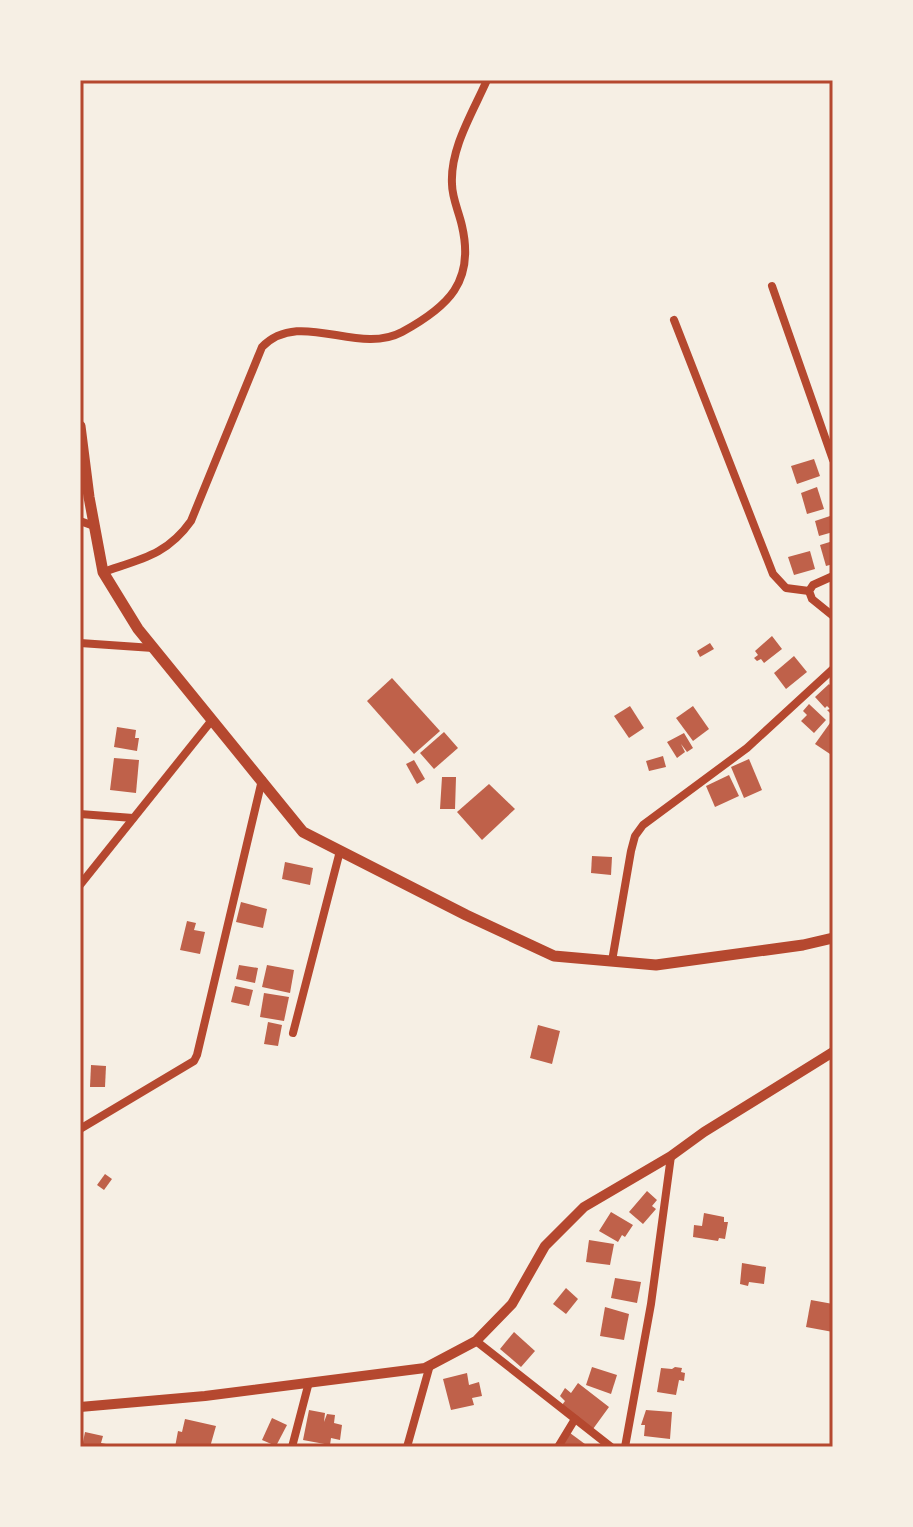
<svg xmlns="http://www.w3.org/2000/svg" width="913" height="1527" font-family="'Zilla Slab',serif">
  <rect width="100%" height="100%" fill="#f6efe4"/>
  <g fill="#bf614a">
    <polygon points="814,459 820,476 797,484 791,466"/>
    <polygon points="817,487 824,509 807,514 801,493"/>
    <polygon points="830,516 833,520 833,532 819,536 815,521"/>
    <polygon points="833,541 833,564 826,566 820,545"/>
    <polygon points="810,551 815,569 794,575 788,557"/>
    <polygon points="772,636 782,649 764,663 761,659 757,661 754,658 758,655 755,651"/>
    <polygon points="710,643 714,649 700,657 697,651"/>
    <polygon points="794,656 807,672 786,689 774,673"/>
    <polygon points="392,678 440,731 414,754 367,701"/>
    <polygon points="829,684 833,689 833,712 831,714 827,710 830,709 827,706 825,708 815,697"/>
    <polygon points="809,704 826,720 814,733 801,721 807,715 803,711"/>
    <polygon points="630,706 644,728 629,738 614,716"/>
    <polygon points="693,706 709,729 693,741 676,718"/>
    <polygon points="830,723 833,725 833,756 815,744"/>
    <polygon points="117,727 136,730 135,738 139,738 137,751 114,747"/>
    <polygon points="444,732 458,748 434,769 420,753"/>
    <polygon points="684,733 693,748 687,752 681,744 685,752 677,758 667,742"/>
    <polygon points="663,756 666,767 649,771 646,761"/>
    <polygon points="114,758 139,760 136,793 110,790"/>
    <polygon points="749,759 762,790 744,798 731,767"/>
    <polygon points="414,760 425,779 417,784 406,764"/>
    <polygon points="729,775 739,796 715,807 706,786"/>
    <polygon points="442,777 456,777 455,809 440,809"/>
    <polygon points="489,784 515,809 482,840 457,812"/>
    <polygon points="592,856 612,857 611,875 591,873"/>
    <polygon points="285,862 313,868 310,885 282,879"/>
    <polygon points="241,902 267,909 263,928 236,922"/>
    <polygon points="187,921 196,923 194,930 205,932 200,954 180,950"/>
    <polygon points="239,965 258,968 255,983 236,979"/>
    <polygon points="267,965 294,970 290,993 262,987"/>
    <polygon points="235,986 253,990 249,1006 231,1002"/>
    <polygon points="264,993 289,997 284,1021 260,1017"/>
    <polygon points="268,1022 282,1025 278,1046 264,1044"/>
    <polygon points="538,1025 560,1031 552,1064 530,1058"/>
    <polygon points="91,1065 106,1066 105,1087 90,1087"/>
    <polygon points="105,1174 112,1179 104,1190 97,1185"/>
    <polygon points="647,1191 657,1200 652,1206 656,1209 643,1224 629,1212"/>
    <polygon points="611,1212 633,1225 625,1237 622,1235 618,1242 599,1231"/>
    <polygon points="704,1213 724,1217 724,1222 728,1222 725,1239 719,1238 718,1241 693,1237 694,1225 702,1226"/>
    <polygon points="589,1240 614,1244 610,1265 586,1262"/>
    <polygon points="742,1263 766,1267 764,1284 749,1282 748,1286 740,1284"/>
    <polygon points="615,1278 641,1282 637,1303 611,1298"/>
    <polygon points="566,1288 578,1299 566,1314 553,1304"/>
    <polygon points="811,1300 833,1304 833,1332 806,1327"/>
    <polygon points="605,1307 629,1314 624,1340 600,1336"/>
    <polygon points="514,1332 535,1351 521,1367 500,1349"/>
    <polygon points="592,1367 617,1375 611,1394 586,1385"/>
    <polygon points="675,1367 682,1368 681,1372 685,1373 684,1381 679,1380 676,1395 657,1392 661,1368 672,1369"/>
    <polygon points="467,1373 469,1385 479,1382 482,1396 472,1398 474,1405 451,1410 443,1379"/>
    <polygon points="578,1383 609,1407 593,1429 562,1405 565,1401 560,1396 565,1388 571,1393"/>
    <polygon points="309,1410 325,1413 324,1422 327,1414 335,1415 334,1423 342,1425 340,1440 331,1438 330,1445 303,1440"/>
    <polygon points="646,1410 672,1412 670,1439 644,1436 645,1425 641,1425"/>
    <polygon points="272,1418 287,1425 276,1446 262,1440"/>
    <polygon points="185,1419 216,1426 210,1447 175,1447 178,1431 182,1432"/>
    <polygon points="85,1432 103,1436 101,1443 106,1444 105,1447 82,1447"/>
    <polygon points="570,1433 589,1447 560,1447"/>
  </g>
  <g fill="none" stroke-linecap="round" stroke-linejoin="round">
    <g stroke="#b5482f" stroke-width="8">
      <polyline points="772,286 833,460"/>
      <polyline points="674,320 773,574 786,588 809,591"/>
      <polyline points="80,521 94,526"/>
      <path d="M103,572C141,559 167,555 191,521L262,347C300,308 357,356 402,332C448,307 475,282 462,226C459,212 452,198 452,184C450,148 473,112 487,80"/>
      <polyline points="833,576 813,585 809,591 812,599 833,616"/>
      <polyline points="80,643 153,648"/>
      <polyline points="80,814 133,818"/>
      <polyline points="80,885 212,720"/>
      <polyline points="612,961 631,851 635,836 643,825 747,748 833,669"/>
      <polyline points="293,1033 340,851"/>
      <polyline points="80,1129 194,1061 197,1055 262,780"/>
      <polyline points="476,1341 611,1447"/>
      <polyline points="292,1447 309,1382"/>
      <polyline points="407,1447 430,1365"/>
      <polyline points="558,1447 575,1419"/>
      <polyline points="625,1447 651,1304 671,1156"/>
    </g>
    <polyline stroke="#b5482f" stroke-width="10" points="80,1407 205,1396 425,1368 476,1341 512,1304 545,1246 584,1207 671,1156 704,1132 833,1052"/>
    <polyline stroke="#b5482f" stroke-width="11" points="80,426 89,497 103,572 138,629 303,832 466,915 554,956 656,965 803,945 833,938"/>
  </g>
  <rect width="913" height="1527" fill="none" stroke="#f6efe4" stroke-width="164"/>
  <rect x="82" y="82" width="749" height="1363" fill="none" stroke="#b5482f" stroke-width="3"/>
</svg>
